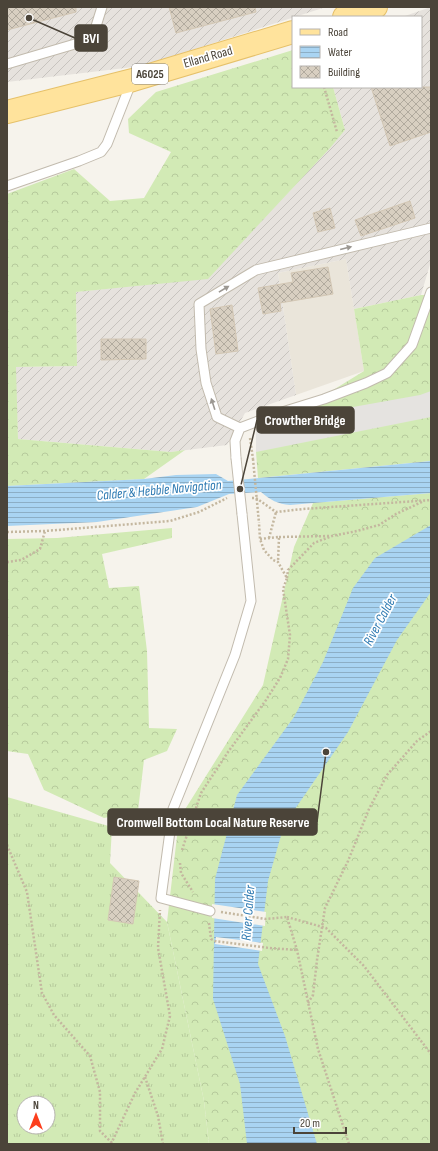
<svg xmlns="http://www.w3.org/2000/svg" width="438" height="1151" font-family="'Sofia Sans Condensed',sans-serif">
  <defs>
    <pattern id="industrial-furrows" width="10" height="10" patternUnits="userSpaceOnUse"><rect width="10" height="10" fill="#e6e2dd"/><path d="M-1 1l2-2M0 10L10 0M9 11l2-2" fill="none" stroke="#c7c3be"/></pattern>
    <pattern id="grass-tufts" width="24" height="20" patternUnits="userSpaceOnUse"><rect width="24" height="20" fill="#d2eab5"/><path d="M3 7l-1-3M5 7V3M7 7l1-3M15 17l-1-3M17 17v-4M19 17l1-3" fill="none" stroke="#b6ca9c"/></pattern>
    <pattern id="forest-crowns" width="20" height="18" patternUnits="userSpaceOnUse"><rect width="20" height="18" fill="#d2eab5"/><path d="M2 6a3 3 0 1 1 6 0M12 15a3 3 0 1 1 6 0" fill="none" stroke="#b6ca9c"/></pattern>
    <pattern id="water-rules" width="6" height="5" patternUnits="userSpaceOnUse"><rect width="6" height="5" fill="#a9d4f2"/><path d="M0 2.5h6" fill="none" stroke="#8caec5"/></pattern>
    <pattern id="building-cross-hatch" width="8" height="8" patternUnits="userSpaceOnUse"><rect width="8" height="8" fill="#d8cfc1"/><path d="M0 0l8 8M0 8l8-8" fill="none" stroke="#b1aa9e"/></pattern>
  </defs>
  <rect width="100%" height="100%" fill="#f6f3ec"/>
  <polygon fill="#eae5da" points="346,259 364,371 296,395 278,273"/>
  <g fill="url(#industrial-furrows)">
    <polygon points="7,7 326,7 142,66 7,82"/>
    <polygon points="431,7 431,261 421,295 354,309 346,259 278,273 296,395 245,413 227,445 171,452 18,439 15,367 77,366 76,292 208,278 345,130 333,87 421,87 421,17 402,17"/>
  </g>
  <path fill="url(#grass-tufts)" fill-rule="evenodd" d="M7,797L112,827L110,863L167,922L204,1101L209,1144H7ZM24,1103H48V1127H24Z"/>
  <g fill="url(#forest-crowns)">
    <polygon points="293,50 293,87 333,87 345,130 330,148 208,279 76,292 77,366 16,367 18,439 171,452 185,450 144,479 7,486 7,194 74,169 110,201 144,198 171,152 129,133 128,119 156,92"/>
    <polygon points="421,295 431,295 431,461 258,478 256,452 256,431 286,419 364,371 354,309"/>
    <polygon points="431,493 431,1144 209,1144 204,1101 167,922 179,819 263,685 294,547 313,503"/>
    <polygon points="172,528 172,538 102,554 109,588 139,586 147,651 149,728 177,729 167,751 144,760 138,811 104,818 44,790 28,754 7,751 7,539 57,538"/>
  </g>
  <polygon fill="#e5e3e0" points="431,391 431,417 256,452 256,431 286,419 420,395"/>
  <g fill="url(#water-rules)">
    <path d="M431,461V493L290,505C278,504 270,500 261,492L229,494L197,507L97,522L7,526V486L144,479L176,475L216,474L228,481Z"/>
    <polygon points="431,525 431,592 397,640 348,732 284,825 268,881 258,964 285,1036 317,1144 247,1144 240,1084 213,999 215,879 237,795 294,717 323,662 353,588 375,558"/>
  </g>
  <g fill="#f6f3ec">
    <polygon points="212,904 266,912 265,926 212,918"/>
    <polygon points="216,937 263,943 262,951 215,944"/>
  </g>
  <g fill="url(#building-cross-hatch)" stroke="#d3c7b4">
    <polygon points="7,7 76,7 76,12 7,30"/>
    <polygon points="169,7 255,7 256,12 176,33"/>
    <polygon points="371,87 431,87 431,132 390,146"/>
    <polygon points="410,201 415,218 361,236 355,220"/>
    <polygon points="330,208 335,228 318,232 313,213"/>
    <polygon points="328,267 333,294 280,303 281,311 263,314 258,288 293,282 291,273"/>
    <polygon points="232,305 238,351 216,354 210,309"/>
    <polygon points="101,339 146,339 146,359 101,360"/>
    <polygon points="114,877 139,881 133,924 108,920"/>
  </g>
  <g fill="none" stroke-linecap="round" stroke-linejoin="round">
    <g stroke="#c2bbae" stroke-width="11">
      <g id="lane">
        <polyline points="7,64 92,39 102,7"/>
        <polyline points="7,186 79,161 101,152 107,144 131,83"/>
        <polyline points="240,428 217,417 206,383 201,349 199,304 256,270 431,228"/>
        <polyline points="236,458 235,441 240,428 279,413 324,399 366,383 387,373 412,345 431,292"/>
        <polyline points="210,911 161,898 173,809 235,655 251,601 242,514"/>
      </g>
    </g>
    <g stroke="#e6c16a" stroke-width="24">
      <g id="primary">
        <polyline points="344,17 376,7"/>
        <polyline points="7,112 133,80 293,32"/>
      </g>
    </g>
    <g stroke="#c4b79f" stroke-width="2.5" stroke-dasharray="2 2" stroke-linecap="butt">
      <polyline points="324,87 337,132"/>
      <polyline points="250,438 253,459"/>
      <polyline points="252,498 256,498 276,512 303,509 431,500"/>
      <polyline points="7,532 45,531 170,521 199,512 227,498"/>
      <polyline points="279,537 330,536"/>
      <polyline points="269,538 276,512"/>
      <polyline points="260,539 279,537 278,562"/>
      <polyline points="7,562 21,560 40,549 45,531"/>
      <polyline points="287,578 288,570 314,543 332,536 357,531 379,525 396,514 424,501"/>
      <polyline points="7,845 27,892 42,993 54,1015 90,1056 100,1092 100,1131 112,1143"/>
      <polyline points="182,850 201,793 228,752 266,700 280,678 288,659 290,635 283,589 287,578 278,562 273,560 264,550 260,539 259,523"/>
      <polyline points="180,863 181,873 193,892"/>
      <polyline points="221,912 266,919 287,917 297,950 318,1049 349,1144"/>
      <polyline points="287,917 326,928 364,966 431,1054"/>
      <polyline points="209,923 211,939 215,941 269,948 297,950"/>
      <polyline points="308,1003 313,995 317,960 325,908 348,861 369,809 387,775 417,741 431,731"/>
      <polyline points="145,1077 158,1116 163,1144"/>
      <polyline points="111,1144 135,1093 162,1049 170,1016 158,948 160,910"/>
    </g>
    <use href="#lane" stroke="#fff" stroke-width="9"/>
    <use href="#primary" stroke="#ffe39c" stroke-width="22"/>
    <g stroke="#c2bbae" stroke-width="11" stroke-linecap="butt">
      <polyline id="lane-bridge" points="236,458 242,514"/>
    </g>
    <polyline stroke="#c4b79f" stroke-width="2.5" stroke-dasharray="2 2" stroke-linecap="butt" points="253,459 259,523"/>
    <use href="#lane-bridge" stroke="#fff" stroke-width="9"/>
  </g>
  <defs><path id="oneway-solid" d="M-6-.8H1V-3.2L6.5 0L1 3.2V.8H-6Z"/></defs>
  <g fill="#9c9892">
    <use href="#oneway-solid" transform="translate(346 248) rotate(-14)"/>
    <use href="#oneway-solid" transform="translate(224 289) rotate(-31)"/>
    <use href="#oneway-solid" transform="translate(213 404) rotate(-108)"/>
  </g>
  <g text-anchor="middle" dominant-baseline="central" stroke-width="3.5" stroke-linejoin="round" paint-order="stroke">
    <rect fill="#fff" stroke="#817c74" stroke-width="1" x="132" y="64" width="36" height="20" rx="3"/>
    <g font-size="12" font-weight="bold" fill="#4b4439">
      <text x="150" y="74">A6025</text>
    </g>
    <g font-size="13" fill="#4b4439" stroke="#fff">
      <text transform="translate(208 57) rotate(-16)">Elland Road</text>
    </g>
    <g font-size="14" font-style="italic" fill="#2e7ab2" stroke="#fff">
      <text transform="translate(159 490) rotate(-5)">Calder &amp; Hebble Navigation</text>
      <text transform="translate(380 620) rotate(-62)">River Calder</text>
      <text transform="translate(248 913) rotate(-86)">River Calder</text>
    </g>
  </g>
  <path fill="none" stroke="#4b4439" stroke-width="1.5" d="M29 18L75 38M240 489L257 420M326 752L317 822"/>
  <g fill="#4b4439" stroke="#fff" stroke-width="1.5">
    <circle cx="29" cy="18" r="4"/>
    <circle cx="240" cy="489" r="4"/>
    <circle cx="326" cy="752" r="4"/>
  </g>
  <g fill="#4b4439" stroke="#4b4439" stroke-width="1.5">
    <rect x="75" y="25" width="32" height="26" rx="4"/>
    <rect x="257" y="407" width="97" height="26" rx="4"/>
    <rect x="108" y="809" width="209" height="26" rx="4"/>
  </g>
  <g font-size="14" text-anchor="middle" font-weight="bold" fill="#fff">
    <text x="91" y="43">BVI</text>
    <text x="305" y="425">Crowther Bridge</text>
    <text x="213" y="827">Cromwell Bottom Local Nature Reserve</text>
  </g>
  <rect width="438" height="1151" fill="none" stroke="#4b4439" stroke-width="16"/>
  <rect x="292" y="16" width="130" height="72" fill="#ffffff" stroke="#b7b4b0"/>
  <rect x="300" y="29" width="20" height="6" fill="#ffe39c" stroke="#b7b4b0"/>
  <text x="328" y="36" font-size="12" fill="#4b4439">Road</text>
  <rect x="300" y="46" width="20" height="12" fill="url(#water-rules)" stroke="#b7b4b0"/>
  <text x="328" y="56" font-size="12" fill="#4b4439">Water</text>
  <rect x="300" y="66" width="20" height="12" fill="url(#building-cross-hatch)" stroke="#b7b4b0"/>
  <text x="328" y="76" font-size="12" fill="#4b4439">Building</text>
  <g transform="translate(36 1115)"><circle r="19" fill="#ffffff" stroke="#b7b4b0"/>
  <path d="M0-3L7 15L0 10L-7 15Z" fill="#fc3f1d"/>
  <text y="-6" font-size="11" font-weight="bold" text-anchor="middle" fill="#4b4439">N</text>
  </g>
  <path d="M294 1127v6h52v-6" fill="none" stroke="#4b4439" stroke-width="2"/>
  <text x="300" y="1127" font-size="12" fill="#4b4439" stroke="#ffffff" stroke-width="3" paint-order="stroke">20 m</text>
</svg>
